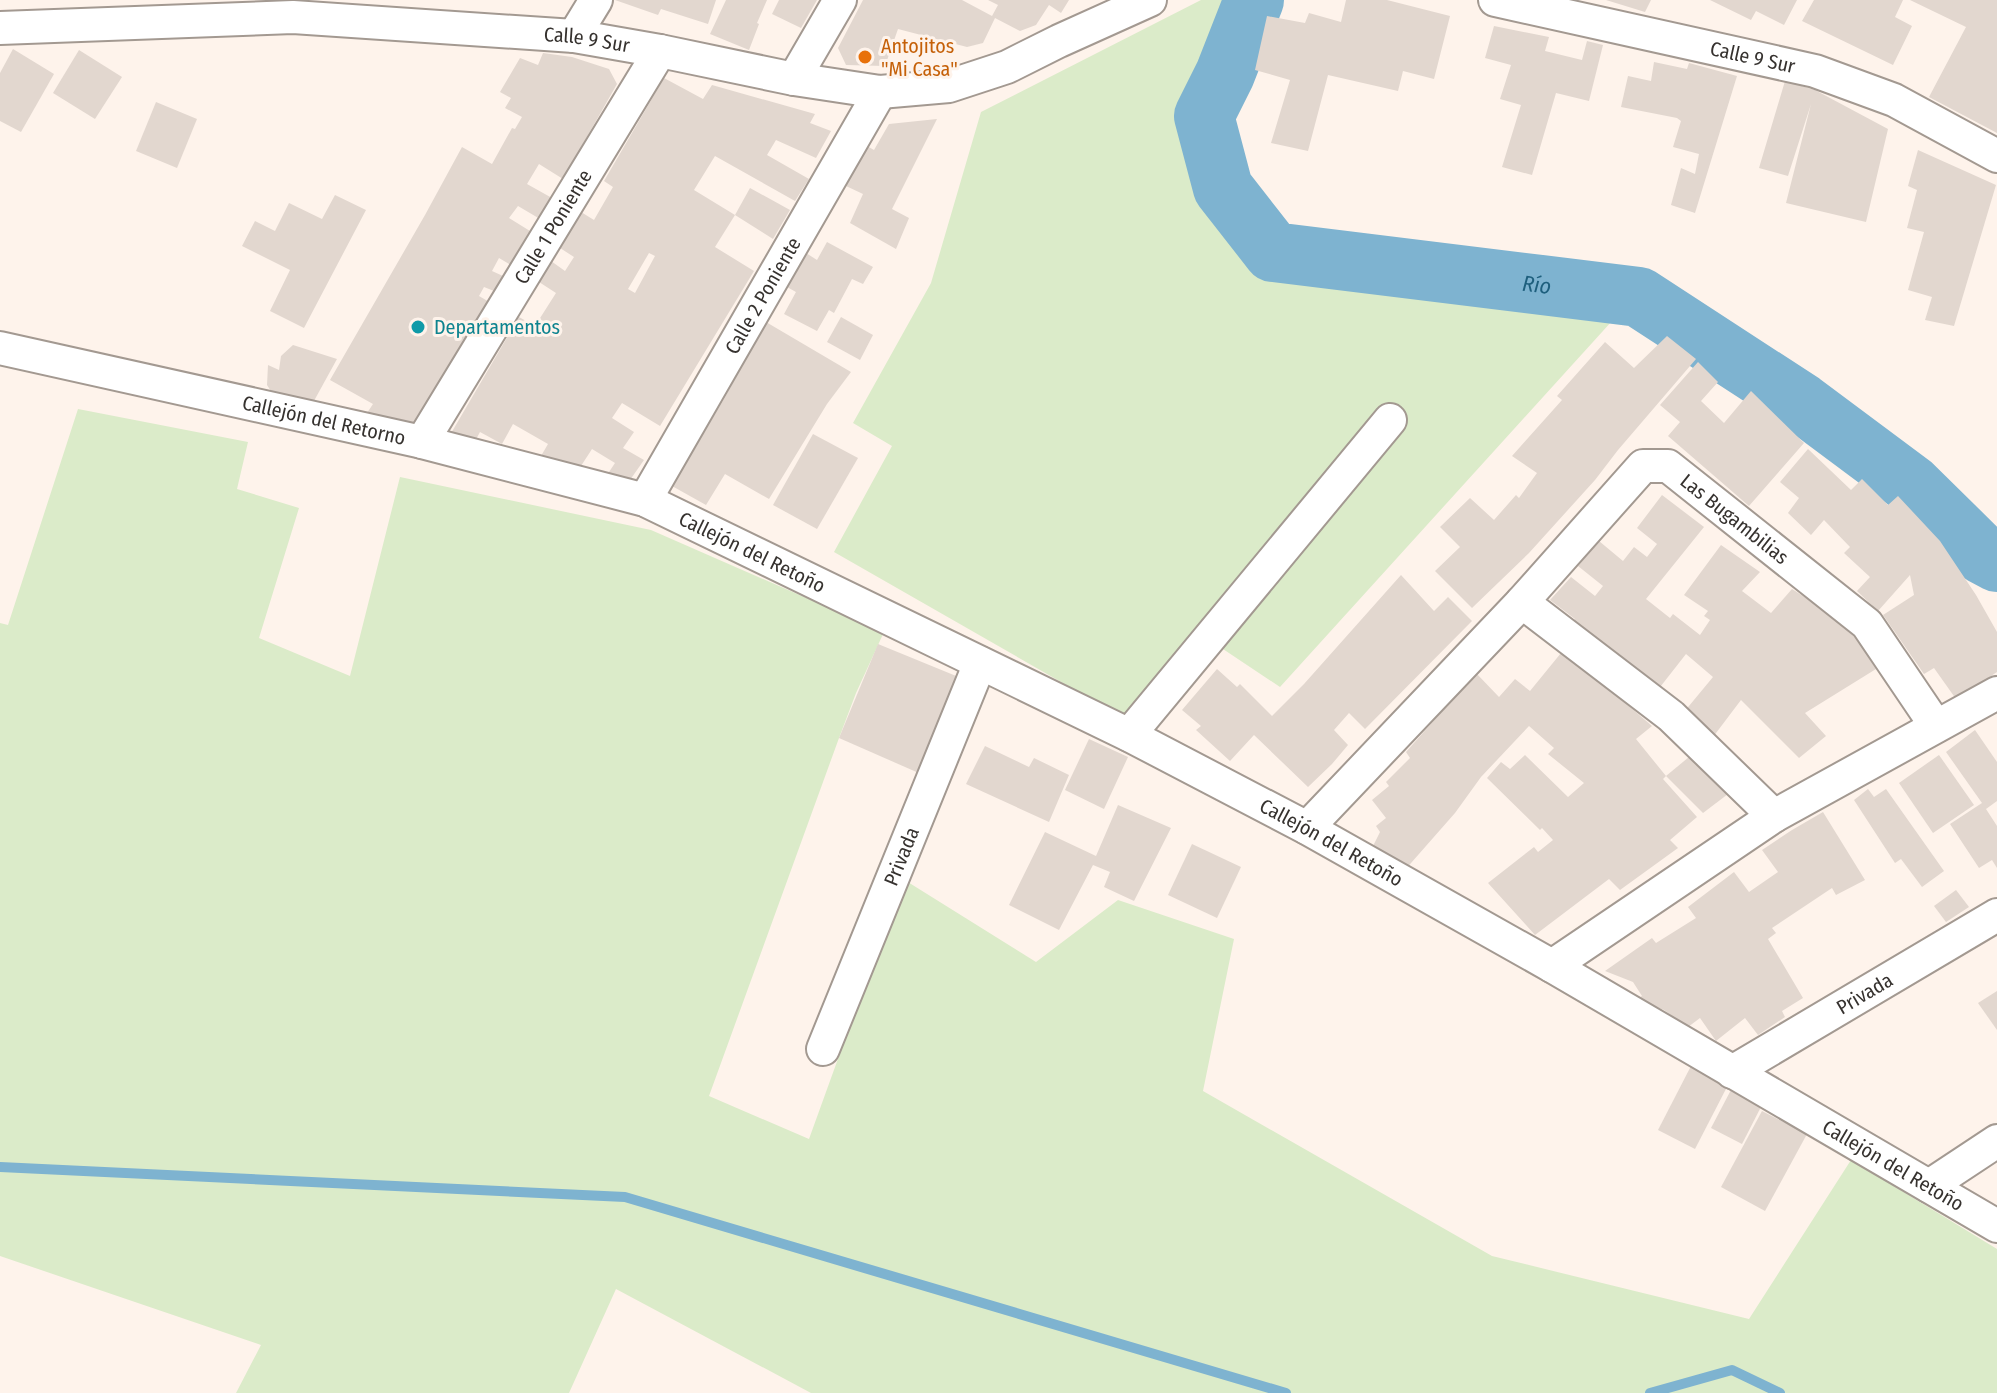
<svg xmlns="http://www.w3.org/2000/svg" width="1997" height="1393" font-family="'Fira Sans Condensed',sans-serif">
  <rect width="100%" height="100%" fill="#fef3eb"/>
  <g fill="#dbebc9">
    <polygon points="1201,0 1235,0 1204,116 1223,188 1273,252 1612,321 1280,687 1202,635 1131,722 834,552 892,446 853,423 931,283 981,112"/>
    <polygon points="78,409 248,442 237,489 299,508 259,638 350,676 400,477 651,530 884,632 856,693 839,738 709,1096 809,1139 903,879 1036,962 1118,900 1234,939 1203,1091 1492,1256 1749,1319 1851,1160 1997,1249 1997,1393 811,1393 616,1289 569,1393 236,1393 261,1345 0,1256 0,623 8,625"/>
  </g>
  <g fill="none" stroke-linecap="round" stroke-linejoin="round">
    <g stroke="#7eb3d0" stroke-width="10">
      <polyline points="0,1167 625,1197 1286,1393"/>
      <polyline points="1650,1393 1732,1370 1780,1393"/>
    </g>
    <path stroke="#7eb3d0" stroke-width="60" id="s1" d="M1254,0L1225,74L1204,116L1223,188L1273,252L1639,297L1802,403L1912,485L1982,554L1997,562"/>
  </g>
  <g fill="#e2d7cf" fill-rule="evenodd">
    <polygon points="615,0 716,0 708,24 661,9 658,15"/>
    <polygon points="726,0 767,0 757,23 759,24 749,50 710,34"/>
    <polygon points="779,0 817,0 801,28 772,14"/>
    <polygon points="863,0 962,0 992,16 998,5 988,0 1069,0 1061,13 1049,5 1036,25 1020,31 995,18 983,43 967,47 898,29 885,66 846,65 838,48"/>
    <polygon points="1346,0 1387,0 1450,16 1434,79 1403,71 1398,91 1328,75 1308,151 1271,143 1290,80 1255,70 1267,16 1305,23 1309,13 1341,22"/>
    <polygon points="1606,0 1651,0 1645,12"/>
    <polygon points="1710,0 1797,0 1784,25 1756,11 1751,20"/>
    <polygon points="1814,0 1903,0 1895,17 1912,26 1893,65 1802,21"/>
    <polygon points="1910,0 1997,0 1997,133 1929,97 1966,27"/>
    <polygon points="1494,26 1549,37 1545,51 1582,60 1587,41 1603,45 1589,101 1556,93 1532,175 1502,167 1521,105 1500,99 1511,65 1485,58"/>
    <polygon points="13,49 54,74 21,132 0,121 0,73"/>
    <polygon points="79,50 122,77 95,119 53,93"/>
    <polygon points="543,53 572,57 609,69 617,84 563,179 539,164 527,184 552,198 540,219 518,206 509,218 530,231 511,265 499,258 492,271 503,276 494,291 484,287 479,296 491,303 413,433 361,422 373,404 330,380 425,215 462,147 492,164 512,128 515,129 522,117 505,108 511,98 500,92 520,58 538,65"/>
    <polygon points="1654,62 1687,69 1689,63 1737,76 1695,213 1671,205 1681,168 1695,174 1699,154 1673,147 1681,121 1677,118 1621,107 1628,76 1651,81"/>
    <path d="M664,78L703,99L712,85L815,114L810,123L831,131L816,158L776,140L767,155L809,179L795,201L715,156L694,190L735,215L715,247L754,271L660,426L622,403L612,418L634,432L623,448L644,460L630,480L607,475L615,463L592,449L581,466L541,456L548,444L513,424L502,444L480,432L473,445L450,435L519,317L535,326L556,293L539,282L551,261L565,271L574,257L560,248L581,212L594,220L613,187L604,181ZM649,253L655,256L635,293L628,289Z"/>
    <polygon points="1785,81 1815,90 1888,129 1866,222 1786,203 1811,104 1788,176 1759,168"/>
    <polygon points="156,102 197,119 177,168 136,151"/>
    <polygon points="937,119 892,209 909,218 896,249 850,223 863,194 846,186 867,146 874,150 889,124"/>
    <polygon points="1918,150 1996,185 1954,326 1925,320 1932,297 1908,290 1924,232 1907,228 1917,190 1908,186"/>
    <polygon points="750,188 790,210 773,239 735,215"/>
    <polygon points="335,195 366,210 304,328 270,311 290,270 242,246 255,221 275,231 289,203 322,219"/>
    <polygon points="827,242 873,267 863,284 852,279 834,313 829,310 817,331 784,314 796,292 787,287 806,253 817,260"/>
    <polygon points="841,317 873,335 860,360 827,342"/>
    <polygon points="766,322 851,372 827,404 769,499 725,474 706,505 672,486 724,399"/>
    <polygon points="1667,336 1696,359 1618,450 1595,480 1529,553 1472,608 1435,571 1460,547 1440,527 1470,498 1494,520 1516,495 1519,498 1537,473 1512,456 1562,400 1557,396 1605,342 1634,368"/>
    <polygon points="293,345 337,359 309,410 278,402 267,385 268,365 279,370 281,356"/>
    <polygon points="1698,362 1718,382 1701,401 1724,423 1751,391 1804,443 1749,506 1668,436 1680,422 1660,405"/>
    <polygon points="813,434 858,458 817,529 773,505"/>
    <polygon points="1808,449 1851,490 1862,479 1888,505 1898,496 1940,541 1976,595 1997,632 1997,672 1956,699 1934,668 1924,674 1883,615 1914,595 1910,575 1878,611 1857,591 1870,577 1844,553 1850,547 1824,520 1811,535 1788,513 1799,498 1780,482"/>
    <polygon points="1662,495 1704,527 1646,599 1670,618 1673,614 1700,635 1710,620 1704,616 1708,611 1684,595 1721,545 1760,572 1742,591 1771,613 1792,589 1820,607 1857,639 1876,669 1805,713 1826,736 1799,758 1741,700 1713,737 1684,712 1713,677 1686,654 1657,691 1629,670 1633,665 1608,646 1605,650 1572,623 1575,619 1550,600 1571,577 1595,596 1603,586 1578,566 1599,541 1623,561 1634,547 1647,557 1657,544 1637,528"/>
    <polygon points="1401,575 1434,611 1448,597 1472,621 1365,729 1349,713 1334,730 1348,745 1332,764 1308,787 1254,735 1230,761 1196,730 1201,726 1182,710 1217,669 1237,687 1240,684 1272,716 1304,684"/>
    <polygon points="878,644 961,678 921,774 839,738"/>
    <polygon points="1561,653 1608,688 1652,726 1636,739 1666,776 1663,779 1697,817 1670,840 1678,848 1620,890 1609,879 1535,935 1488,883 1534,847 1538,852 1553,840 1542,828 1540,830 1487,778 1501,762 1510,769 1525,755 1568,797 1584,783 1548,754 1554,748 1529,726 1481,777 1455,813 1404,871 1377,854 1373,846 1380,832 1376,826 1386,818 1372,800 1389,786 1386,782 1410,758 1406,752 1476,673 1499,697 1515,679 1530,691"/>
    <polygon points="1975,730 1997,762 1997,801 1986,809 1997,826 1997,868 1992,860 1979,868 1950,824 1982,803 1946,752"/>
    <polygon points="1089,739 1128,757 1104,809 1065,790"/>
    <polygon points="985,746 1029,767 1034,758 1069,775 1049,822 966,784"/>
    <polygon points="1939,755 1974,805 1933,833 1899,783"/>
    <polygon points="1689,757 1728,794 1703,813 1666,776"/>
    <polygon points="1868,789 1874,797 1886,789 1944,871 1922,887 1901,859 1895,863 1854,800"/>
    <polygon points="1118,805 1171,828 1134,901 1104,887 1110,872 1093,865 1059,930 1009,905 1045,832 1096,856"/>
    <polygon points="1823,812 1865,880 1836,895 1832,888 1772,928 1776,933 1768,939 1803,998 1782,1011 1785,1017 1758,1035 1745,1018 1716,1041 1700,1018 1688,1027 1664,1010 1637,999 1642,996 1633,982 1605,971 1652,938 1656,943 1696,918 1688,907 1734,872 1749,892 1778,872 1762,850 1792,830"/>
    <polygon points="1192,844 1241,867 1217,918 1168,895"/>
    <polygon points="1956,890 1969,907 1946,922 1934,906"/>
    <polygon points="1997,991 1997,1030 1978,1003"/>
    <polygon points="1691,1066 1728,1085 1695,1149 1658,1130"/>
    <polygon points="1732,1088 1763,1103 1742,1144 1711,1128"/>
    <polygon points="1762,1111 1807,1134 1765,1211 1721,1187"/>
  </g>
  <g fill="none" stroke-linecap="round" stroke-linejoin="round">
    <g stroke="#a39991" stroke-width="36">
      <g id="minor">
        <path id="s2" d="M1495,0L1815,71L1894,100L1997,156"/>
        <path id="s3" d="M0,28L293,17L574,36L660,51L794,79L880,92L949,86L1007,67L1059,41L1150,0"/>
        <polyline points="574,36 596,0"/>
        <polyline points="794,79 840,0"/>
        <path id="s4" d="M0,348L422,442L645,500L1129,735L1307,828L1552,966L1997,1226"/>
        <path id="s5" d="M422,442L660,51"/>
        <path id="s6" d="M645,500L880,92"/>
        <polyline points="1522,602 1671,716 1774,816"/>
        <polyline points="1129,735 1390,420"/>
        <path id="s7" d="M1307,828L1522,602L1643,466H1668L1867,624L1936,726"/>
        <polyline points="1552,966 1774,816 1997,693"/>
        <path id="s8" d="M823,1049L980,663"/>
        <path id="s9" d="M1732,1072L1997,915"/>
        <polyline points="1929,1186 1997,1141"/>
      </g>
    </g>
    <use href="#minor" stroke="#fff" stroke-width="32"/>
  </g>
  <circle fill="#e8710a" stroke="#fef3eb" stroke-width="3" cx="865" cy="57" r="8"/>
  <circle fill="#0f9aa8" stroke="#fef3eb" stroke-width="3" cx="418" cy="327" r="8"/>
  <g text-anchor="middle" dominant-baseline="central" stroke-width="6" stroke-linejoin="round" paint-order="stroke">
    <g font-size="20" fill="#36322f" stroke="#fef3eb">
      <text stroke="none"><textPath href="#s3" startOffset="588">Calle 9 Sur</textPath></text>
      <text stroke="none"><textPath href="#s2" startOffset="264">Calle 9 Sur</textPath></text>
      <text stroke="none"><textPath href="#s5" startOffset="252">Calle 1 Poniente</textPath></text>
      <text stroke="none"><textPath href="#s6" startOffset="236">Calle 2 Poniente</textPath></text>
      <text stroke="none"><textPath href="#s4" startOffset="332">Callejón del Retorno</textPath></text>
      <text stroke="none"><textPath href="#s7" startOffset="604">Las Bugambilias</textPath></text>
      <text stroke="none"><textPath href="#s4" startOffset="782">Callejón del Retoño</textPath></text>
      <text stroke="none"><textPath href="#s4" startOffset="1430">Callejón del Retoño</textPath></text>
      <text stroke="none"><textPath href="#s8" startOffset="208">Privada</textPath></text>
      <text stroke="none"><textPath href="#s9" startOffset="154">Privada</textPath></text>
      <text stroke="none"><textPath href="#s4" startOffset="2078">Callejón del Retoño</textPath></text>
    </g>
    <g font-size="20" fill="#c56008" stroke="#fef3eb" text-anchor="start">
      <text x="881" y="46">Antojitos<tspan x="881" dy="23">"Mi Casa"</tspan></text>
    </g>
    <g font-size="20" fill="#0d838f" stroke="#fef3eb" text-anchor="start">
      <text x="434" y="327">Departamentos</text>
    </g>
    <g font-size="22" font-style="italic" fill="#1e5f7d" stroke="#fef3eb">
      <text stroke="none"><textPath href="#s1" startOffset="548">Río</textPath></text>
    </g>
  </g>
</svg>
